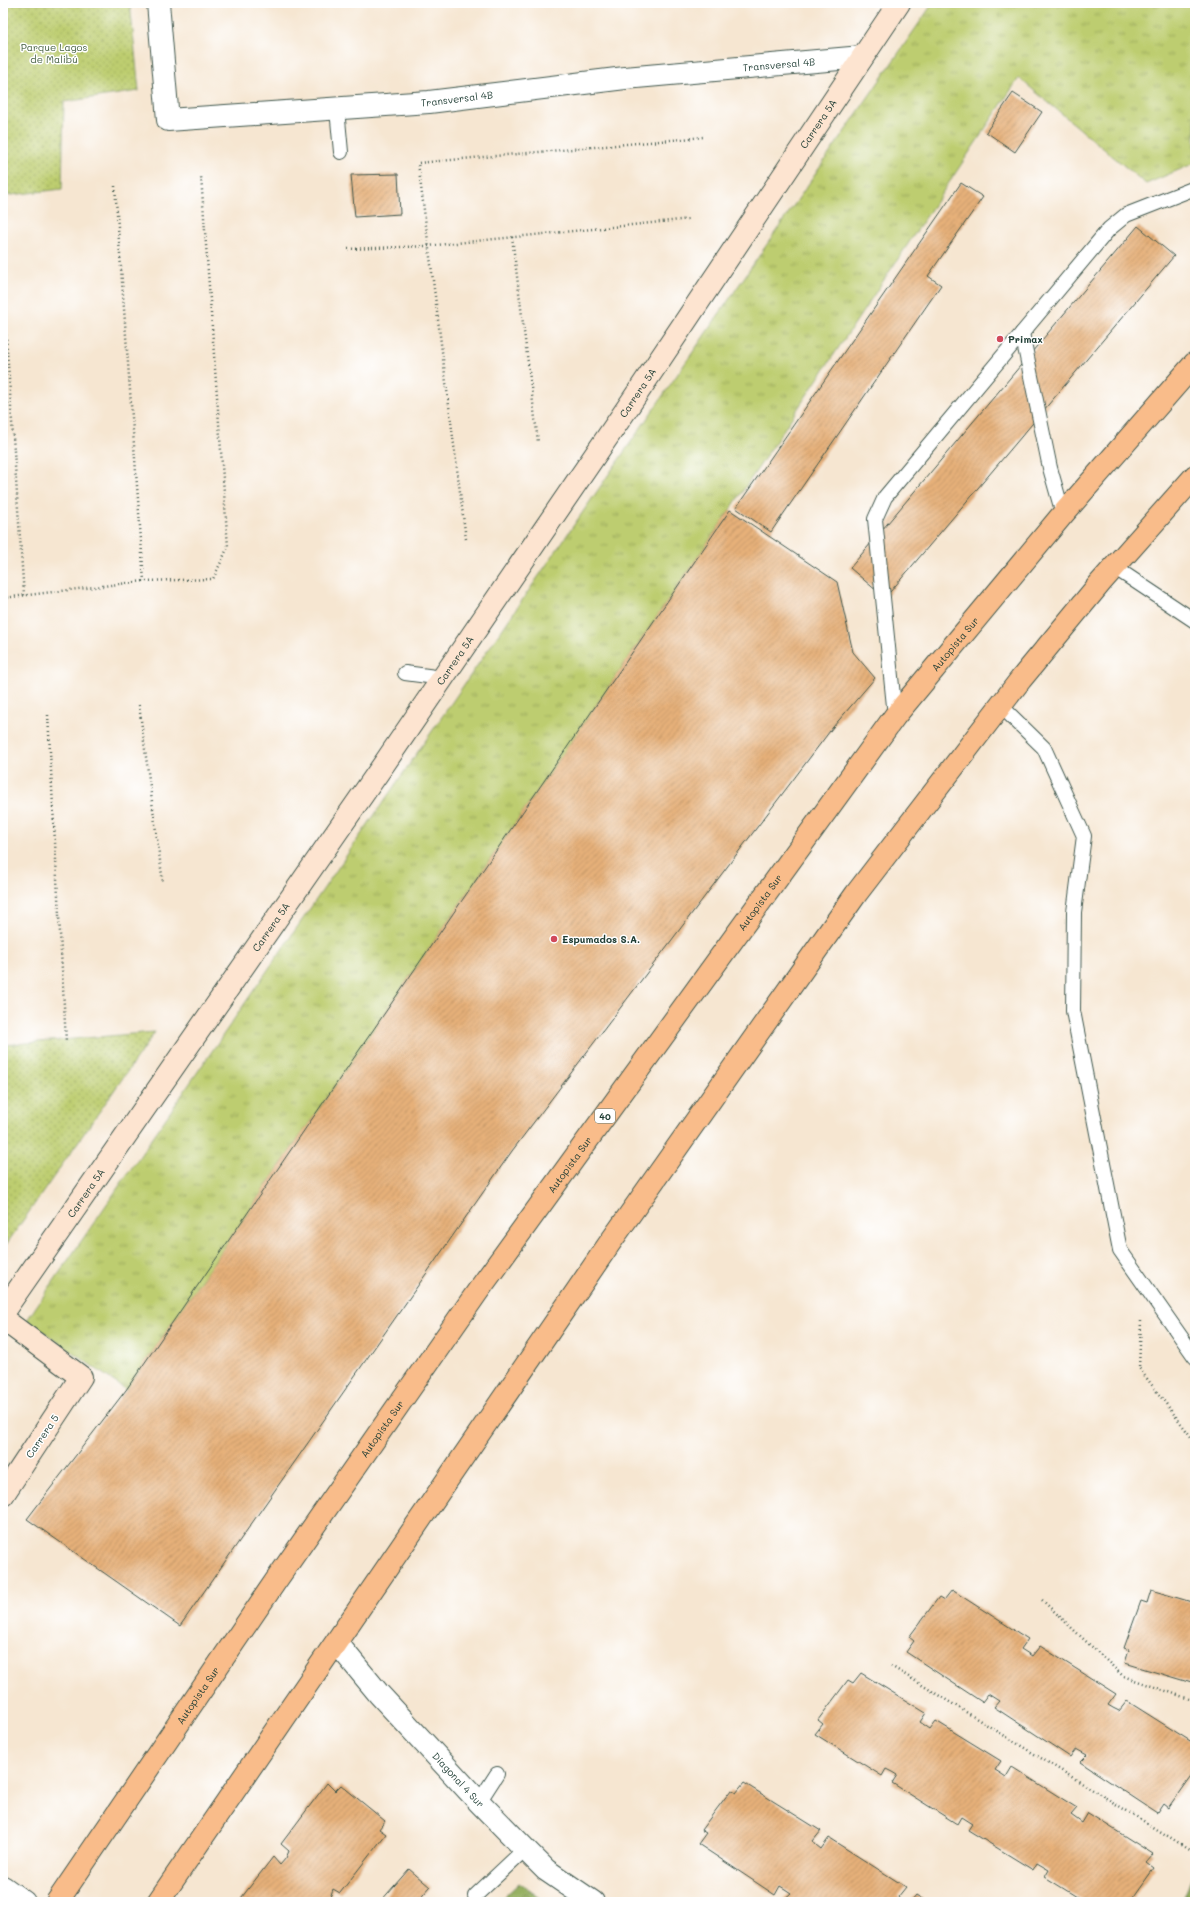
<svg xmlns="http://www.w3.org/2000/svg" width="1198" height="1905" font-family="Mali,sans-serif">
  <defs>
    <pattern id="grass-tufts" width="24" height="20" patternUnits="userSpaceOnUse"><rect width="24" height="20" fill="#bdcd70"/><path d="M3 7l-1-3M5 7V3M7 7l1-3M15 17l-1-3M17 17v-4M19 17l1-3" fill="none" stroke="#99a85d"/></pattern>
    <pattern id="forest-crowns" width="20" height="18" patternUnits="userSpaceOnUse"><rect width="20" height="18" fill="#96b062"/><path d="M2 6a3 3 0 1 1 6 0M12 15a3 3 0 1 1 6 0" fill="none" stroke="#7a9052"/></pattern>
    <pattern id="park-dots" width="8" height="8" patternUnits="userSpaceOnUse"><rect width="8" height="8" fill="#bdcd70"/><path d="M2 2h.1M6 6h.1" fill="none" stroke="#99a85d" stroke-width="1.8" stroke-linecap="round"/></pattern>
    <pattern id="building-hatch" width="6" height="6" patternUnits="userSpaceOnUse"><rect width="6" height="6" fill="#e6b079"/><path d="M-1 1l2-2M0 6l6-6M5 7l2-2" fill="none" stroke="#ba9064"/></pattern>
  </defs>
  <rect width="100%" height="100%" fill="#fff"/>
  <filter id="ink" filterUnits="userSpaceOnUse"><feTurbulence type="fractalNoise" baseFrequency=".025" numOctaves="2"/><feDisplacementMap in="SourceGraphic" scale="8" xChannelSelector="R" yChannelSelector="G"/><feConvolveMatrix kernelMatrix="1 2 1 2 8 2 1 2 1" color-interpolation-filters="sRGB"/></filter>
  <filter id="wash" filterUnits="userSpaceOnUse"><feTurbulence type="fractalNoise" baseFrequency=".012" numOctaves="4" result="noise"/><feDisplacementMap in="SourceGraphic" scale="16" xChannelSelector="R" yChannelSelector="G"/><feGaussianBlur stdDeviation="0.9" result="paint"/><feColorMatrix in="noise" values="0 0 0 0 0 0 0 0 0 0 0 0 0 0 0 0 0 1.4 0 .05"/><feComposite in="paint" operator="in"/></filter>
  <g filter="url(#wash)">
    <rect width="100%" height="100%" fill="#f6e6d1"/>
    <polygon fill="url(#grass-tufts)" stroke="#6e8552" points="933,3 1195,3 1195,163 1146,184 1019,78 730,510 126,1390 27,1320"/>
    <g fill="url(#forest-crowns)" stroke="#5a764b">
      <polygon points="1195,1869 1195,1902 1182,1902"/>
      <polygon points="519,1883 546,1902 499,1902"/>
    </g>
    <g fill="url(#park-dots)" stroke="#6e8552">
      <polygon points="3,3 130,3 139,91 64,102 62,189 3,196"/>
      <polygon points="155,1032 3,1249 3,1045"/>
    </g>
    <g id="blocks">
      <g fill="url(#building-hatch)">
        <polygon points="1013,93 1042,112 1015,152 986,132"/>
        <polygon points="398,174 400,214 355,217 351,175"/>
        <polygon points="961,183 983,197 928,276 941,285 771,532 736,508"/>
        <polygon points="1138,226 1174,256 885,598 850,568"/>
        <polygon points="730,510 837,582 853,652 875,678 833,727 512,1151 180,1626 27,1519 126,1390"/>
        <polygon points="952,1590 1028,1639 1021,1649 1032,1656 1040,1646 1116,1694 1108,1705 1113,1708 1119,1711 1127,1701 1195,1744 1195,1770 1168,1808 1163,1804 1157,1813 1080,1762 1087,1755 1076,1749 1070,1757 994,1707 999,1701 988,1694 982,1702 906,1652 914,1641 909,1637 939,1597 944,1600"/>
        <polygon points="1151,1590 1195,1603 1195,1684 1125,1663 1129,1650 1124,1648 1141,1601 1147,1603"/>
        <polygon points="861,1673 926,1713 920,1722 930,1729 936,1721 1001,1761 995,1770 1000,1773 1006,1777 1012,1767 1077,1808 1071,1815 1082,1823 1088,1813 1153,1854 1146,1862 1154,1868 1130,1902 1085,1902 1045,1877 1049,1870 1037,1863 1033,1870 968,1830 972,1824 961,1817 957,1824 892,1783 897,1775 892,1772 886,1769 882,1776 815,1734 823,1724 818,1720 848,1680 853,1683"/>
        <polygon points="327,1783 335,1791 341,1785 385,1821 379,1829 386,1834 340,1893 333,1889 331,1895 325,1902 238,1902 273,1857 280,1865 286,1858 289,1851 281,1844"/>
        <polygon points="744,1783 821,1831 813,1841 816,1845 821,1849 829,1838 906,1887 898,1897 902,1902 786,1902 783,1900 791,1893 785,1889 780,1886 775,1895 698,1844 706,1833 701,1830 731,1790 736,1793"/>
        <polygon points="409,1869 430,1887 417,1902 380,1902"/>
        <polygon points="916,1895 927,1902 910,1902"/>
      </g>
    </g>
  </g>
  <g filter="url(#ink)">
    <use href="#blocks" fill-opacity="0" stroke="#3f564c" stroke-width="1"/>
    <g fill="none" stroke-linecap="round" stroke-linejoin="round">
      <g stroke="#3f564c" stroke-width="16">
        <g id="lane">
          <polyline points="337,109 341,152"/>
          <polyline points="1022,333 1050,468 1063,514"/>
          <polyline points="1114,567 1195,621"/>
          <polyline points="405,673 443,678"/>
          <polyline points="1000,705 1044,748 1084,836 1074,912 1073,1011 1120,1250 1195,1357"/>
          <polyline points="895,716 875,519 885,497 1109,229 1126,215 1195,188"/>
          <polyline points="479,1802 497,1774"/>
          <polyline points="475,1896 525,1849"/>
        </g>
      </g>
      <g stroke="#3f564c" stroke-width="24">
        <g id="street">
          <path id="s1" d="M158,3L168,120L429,102L625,78L862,57"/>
          <path id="s2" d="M337,1643L379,1694L479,1802L525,1849L546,1870L593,1902"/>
          <polyline points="3,1887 24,1902"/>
        </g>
      </g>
      <g stroke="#3f564c" stroke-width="24">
        <g id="secondary">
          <path id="s3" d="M3,1312L384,764L628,407L899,3"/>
          <polyline points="3,1319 81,1377 3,1495"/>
        </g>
      </g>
      <g stroke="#3f564c" stroke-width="24">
        <g id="highway">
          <path id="s4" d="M57,1902L275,1582L478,1291L895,716L1063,514L1195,363"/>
          <polyline points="158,1902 609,1244 856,894 1021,679 1101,582 1195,476"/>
        </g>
      </g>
      <g stroke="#3f564c" stroke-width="2.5" stroke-dasharray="1 3" stroke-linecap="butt">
        <polyline points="115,186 144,581"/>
        <polyline points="512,237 538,442"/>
        <polyline points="348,249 427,246 690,219"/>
        <polyline points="3,291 24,596"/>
        <polyline points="466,539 418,163 704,137"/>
        <polyline points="3,598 144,581 213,579 228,547 201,176"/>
        <polyline points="139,705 163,883"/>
        <polyline points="48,715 66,1042"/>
        <polyline points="1141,1321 1139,1368 1195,1442"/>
        <polyline points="1042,1600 1123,1676 1195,1701"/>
        <polyline points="891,1666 1189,1849"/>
      </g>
      <use href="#lane" stroke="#fff" stroke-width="14"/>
      <use href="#street" stroke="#fff" stroke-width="22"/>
      <use href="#secondary" stroke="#fde4d0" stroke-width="22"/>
      <use href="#highway" stroke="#f9bc8a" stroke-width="22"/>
    </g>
  </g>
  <g fill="#d1495b" stroke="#fff" stroke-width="1.5">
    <circle cx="1000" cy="339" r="4"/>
    <circle cx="554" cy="939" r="4"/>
  </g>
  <g text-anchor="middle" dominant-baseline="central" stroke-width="3" stroke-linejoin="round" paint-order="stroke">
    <rect fill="#fff" stroke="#627771" stroke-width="1" x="595" y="1109" width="20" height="14" rx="3"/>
    <g font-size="9" font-weight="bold" fill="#1f3d34">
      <text x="605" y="1116">40</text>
    </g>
    <g font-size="10" fill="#466143" stroke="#fff">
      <text x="54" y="47">Parque Lagos<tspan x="54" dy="12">de Malibú</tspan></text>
    </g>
    <g font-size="10" fill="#1f3d34" stroke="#fff">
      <text stroke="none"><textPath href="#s1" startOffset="731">Transversal 4B</textPath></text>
      <text stroke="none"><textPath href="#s1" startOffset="407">Transversal 4B</textPath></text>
      <text stroke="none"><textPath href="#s3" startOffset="1441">Carrera 5A</textPath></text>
      <text stroke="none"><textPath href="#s3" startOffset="1117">Carrera 5A</textPath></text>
      <text stroke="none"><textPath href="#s4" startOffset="1546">Autopista Sur</textPath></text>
      <text stroke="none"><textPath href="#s3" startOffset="793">Carrera 5A</textPath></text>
      <text stroke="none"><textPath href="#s4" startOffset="1222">Autopista Sur</textPath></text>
      <text stroke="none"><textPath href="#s3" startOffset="469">Carrera 5A</textPath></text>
      <text stroke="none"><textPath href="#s4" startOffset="898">Autopista Sur</textPath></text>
      <text stroke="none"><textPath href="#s3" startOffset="145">Carrera 5A</textPath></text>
      <text stroke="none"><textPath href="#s4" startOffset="574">Autopista Sur</textPath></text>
      <text transform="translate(42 1436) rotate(-56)">Carrera 5</text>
      <text stroke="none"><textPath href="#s4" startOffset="250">Autopista Sur</textPath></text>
      <text stroke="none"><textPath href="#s2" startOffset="183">Diagonal 4 Sur</textPath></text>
    </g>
    <g font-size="10" font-weight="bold" fill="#1f3d34" stroke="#fff" text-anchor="start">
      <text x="1008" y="339">Primax</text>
      <text x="562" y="939">Espumados S.A.</text>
    </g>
  </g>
  <rect width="1198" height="1905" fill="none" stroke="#fff" stroke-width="16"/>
</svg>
